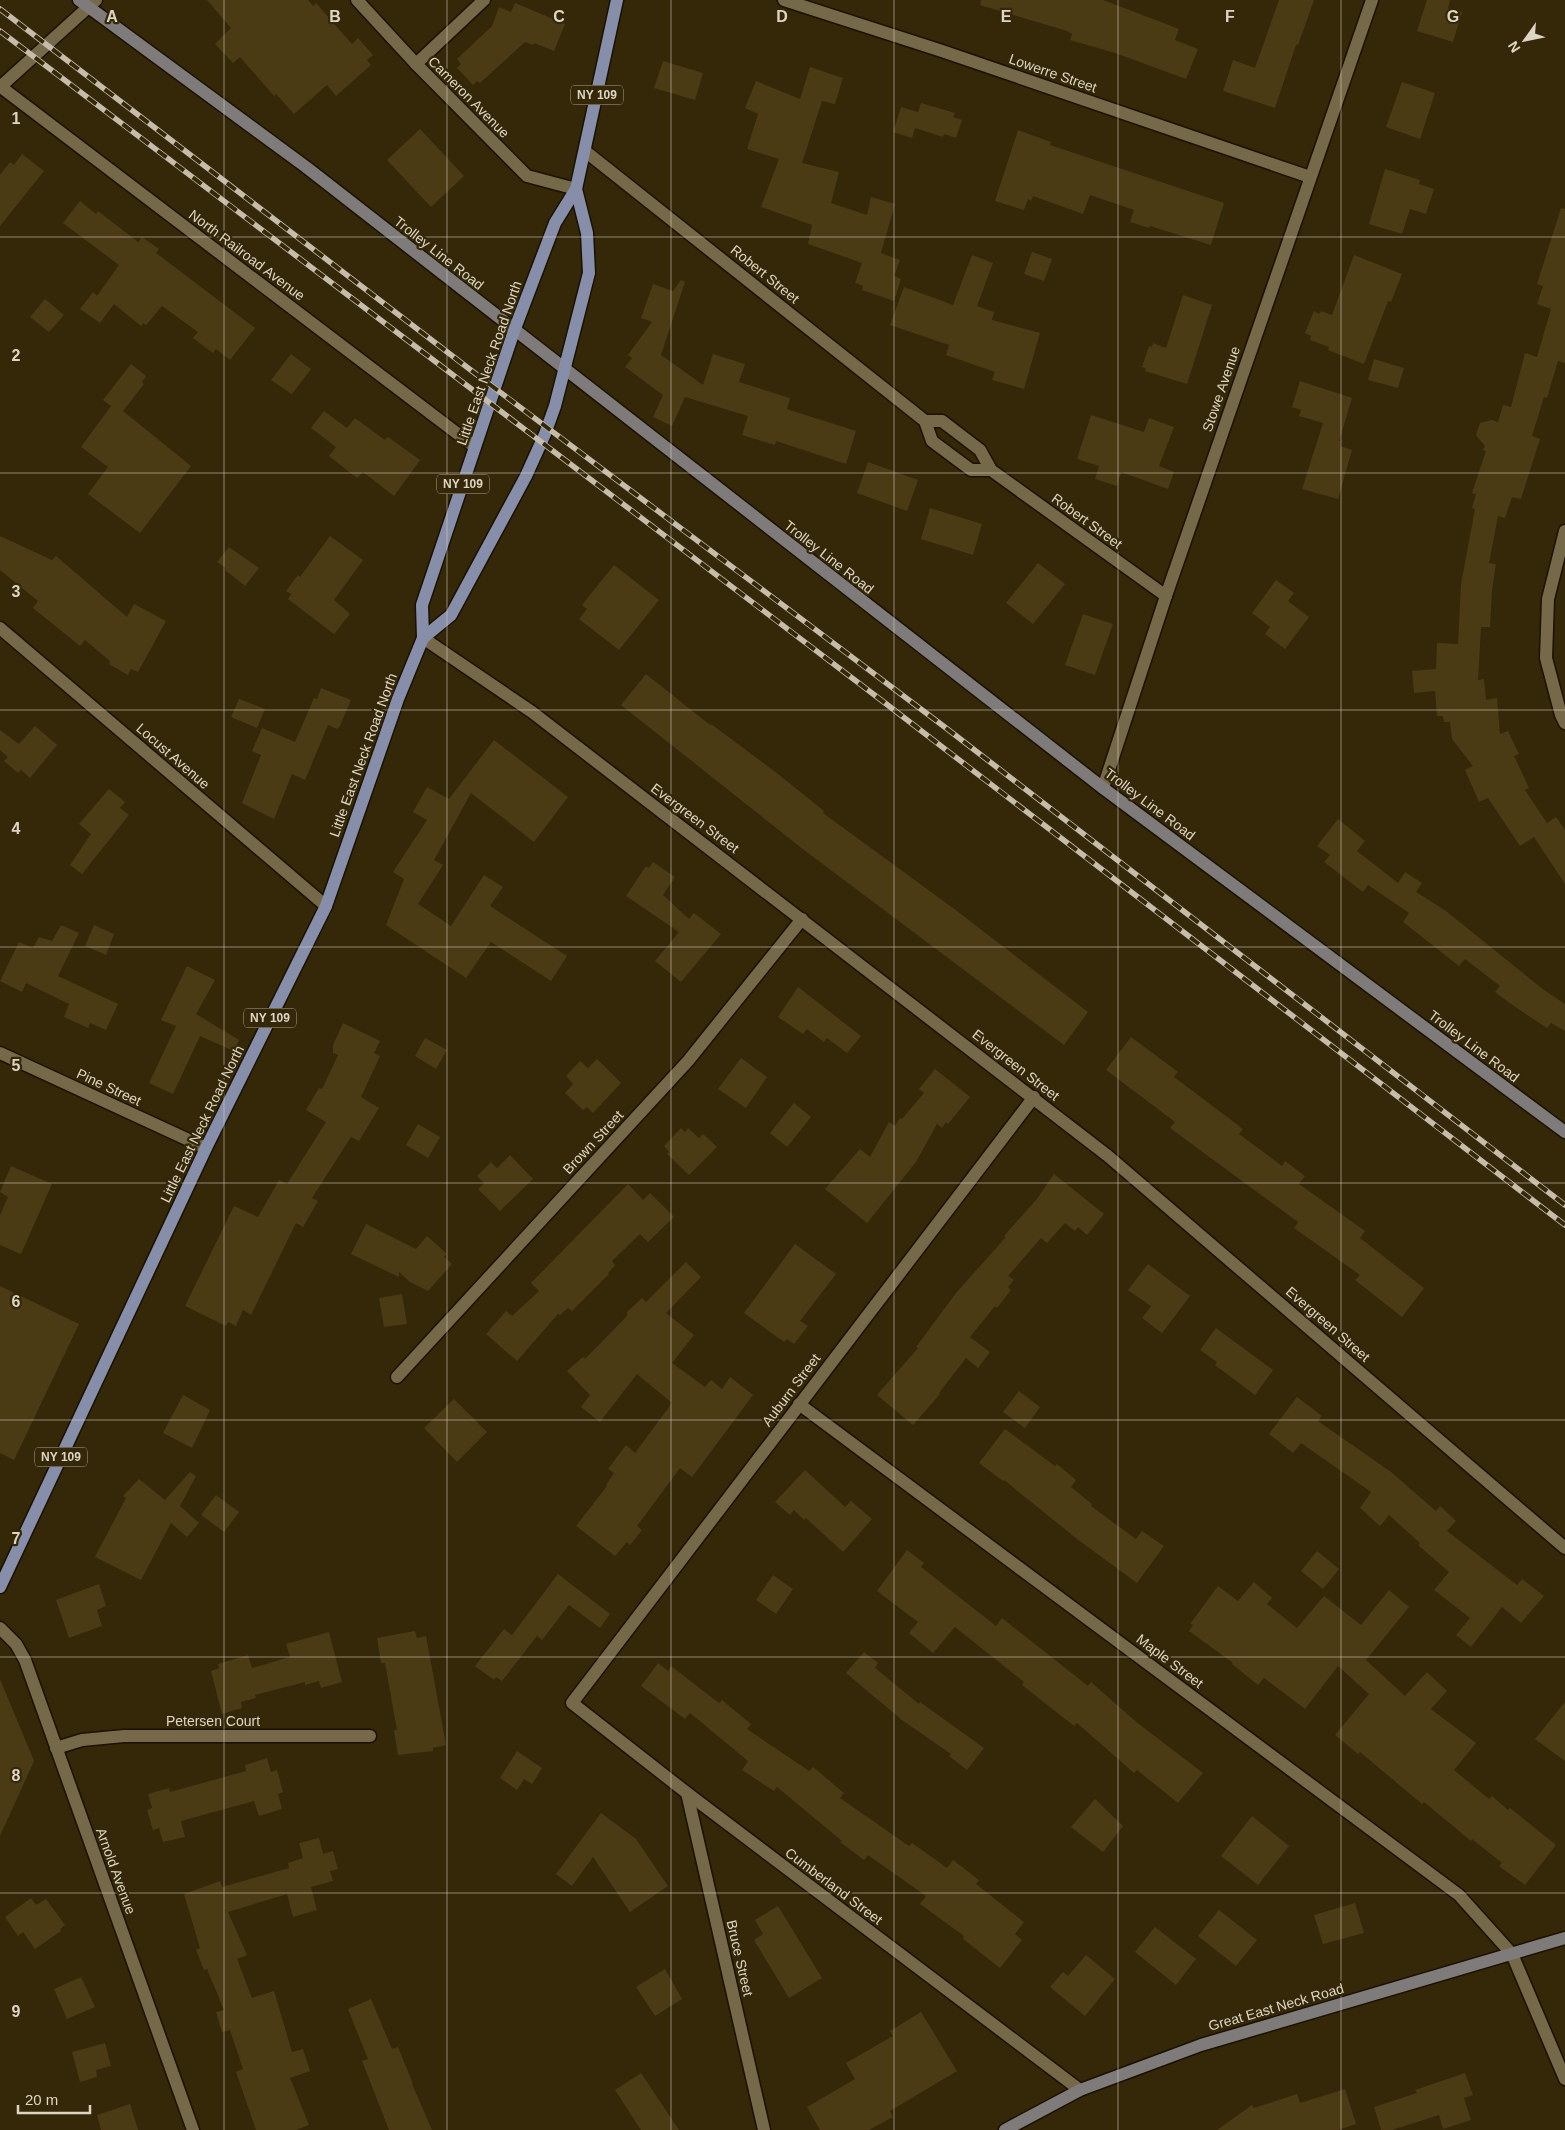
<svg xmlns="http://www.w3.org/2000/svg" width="1565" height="2130" font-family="Arial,sans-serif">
  <rect width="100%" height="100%" fill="#342809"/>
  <g fill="#4a3b15">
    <polygon points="207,0 308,0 313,6 316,3 352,44 358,38 373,55 367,60 371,65 336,96 327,85 294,114 276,94 274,96 240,57 233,63 215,44 231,28"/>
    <polygon points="981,0 1103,0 1179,29 1175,40 1198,49 1186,79 1115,53 1070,40 1072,34 1067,31 980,5"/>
    <polygon points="1279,0 1314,0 1298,45 1296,45 1275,108 1223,91 1233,60 1255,68"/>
    <polygon points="1427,0 1450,0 1448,8 1462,12 1453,42 1417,31"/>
    <polygon points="515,3 565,24 554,51 534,43 533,45 525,42 480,83 477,81 473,85 457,68 461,64 457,59 492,26 499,7 511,12"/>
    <polygon points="663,61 703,73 695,100 654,88"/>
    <polygon points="810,67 843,78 835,104 822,101 802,163 839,172 831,203 867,215 871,197 895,204 881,253 900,260 894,276 901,279 894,301 862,290 863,286 855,283 862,263 808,244 812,225 761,207 779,159 747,149 758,114 745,108 756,81 800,99"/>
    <polygon points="1402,82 1435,93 1420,139 1386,127"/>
    <polygon points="921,103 955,113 953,117 962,120 956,138 944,134 943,137 915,128 912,138 893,132 901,107 918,112"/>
    <polygon points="420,129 464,176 431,207 387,160"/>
    <polygon points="1018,130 1051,142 1050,145 1224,203 1211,245 1150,226 1149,228 1130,222 1134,210 1090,195 1083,214 1033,196 1031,201 1028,199 1024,210 995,201"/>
    <polygon points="22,154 44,171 0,226 0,175 10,162 14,165"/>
    <polygon points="1385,169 1420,180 1419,184 1434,189 1426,214 1410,209 1402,234 1369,224"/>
    <polygon points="80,201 96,214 98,211 138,242 142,237 159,249 156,253 255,328 230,360 216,349 213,353 193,338 198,332 162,306 146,325 143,323 141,326 114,304 100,323 80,309 93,292 97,296 119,265 63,223"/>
    <polygon points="1561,208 1565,209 1565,363 1558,361 1547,398 1544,397 1532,436 1540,439 1521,499 1512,497 1505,518 1498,516 1489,563 1496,564 1492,590 1490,627 1481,627 1478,680 1484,679 1486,700 1497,698 1500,734 1508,731 1519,754 1514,756 1529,788 1525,790 1547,823 1556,817 1565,830 1565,884 1534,837 1520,846 1488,798 1479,802 1465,770 1473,766 1452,739 1450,722 1444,722 1443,716 1437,716 1435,691 1414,693 1412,671 1436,669 1437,643 1458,644 1461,584 1475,509 1472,508 1476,494 1472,493 1486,451 1483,450 1485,446 1476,435 1480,423 1492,420 1498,422 1503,405 1511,407 1525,353 1537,357 1551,309 1537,304 1543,286 1537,284"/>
    <polygon points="1032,252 1052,259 1044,281 1024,274"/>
    <polygon points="972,255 993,263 977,306 994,312 992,320 1040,333 1024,389 992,380 995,372 946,355 949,345 890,325 904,287 953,305"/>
    <polygon points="1354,255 1402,274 1391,302 1388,301 1364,364 1328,350 1329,347 1310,340 1311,336 1305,333 1314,311 1319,314 1321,311 1332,315"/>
    <polygon points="681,280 685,282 661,355 703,385 713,354 745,364 739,382 790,398 787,409 856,431 846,464 776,441 775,445 742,435 748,416 685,397 672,426 653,417 663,395 625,367 632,358 628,355 652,322 641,318 653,284 673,291"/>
    <polygon points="1183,295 1212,305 1187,384 1145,371 1146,368 1142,367 1149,346 1152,347 1153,343 1166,348"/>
    <polygon points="45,299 64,315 49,332 30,317"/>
    <polygon points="291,354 311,369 292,394 271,380"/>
    <polygon points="1374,359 1404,368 1398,388 1368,380"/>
    <polygon points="131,364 146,376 142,382 144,384 123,411 191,466 140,533 88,494 108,467 81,447 111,406 103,400"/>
    <polygon points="1300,381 1352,398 1339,441 1341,441 1340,446 1352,450 1338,499 1302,489 1323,423 1299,416 1301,410 1292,407"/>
    <polygon points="324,411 347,428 355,418 385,440 388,437 420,460 394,496 363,472 357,478 329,456 336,447 311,428"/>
    <polygon points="1091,415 1144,432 1149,418 1174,427 1159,466 1174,472 1168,489 1121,472 1117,486 1095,479 1099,466 1077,459"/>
    <polygon points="868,462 918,480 907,511 857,493"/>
    <polygon points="930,508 982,524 973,555 921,539"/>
    <polygon points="0,536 52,560 56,556 127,617 134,604 166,621 138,672 131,669 128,675 109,664 110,661 85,640 80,646 33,608 38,601 0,570"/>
    <polygon points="330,536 363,560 334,600 350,614 334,634 288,599 291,594 286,591 298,575 300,577"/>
    <polygon points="229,547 259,568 245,586 225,570 226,568 217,562"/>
    <polygon points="1038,563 1065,584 1033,624 1006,603"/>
    <polygon points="614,565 659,600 619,650 579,619 587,609 582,605"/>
    <polygon points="1276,580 1294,593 1288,601 1309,617 1285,649 1265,634 1270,627 1252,613"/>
    <polygon points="1083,614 1113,624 1095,675 1065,665"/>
    <polygon points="646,674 710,725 711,724 778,774 824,811 823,813 957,911 1088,1012 1064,1045 804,850 621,705"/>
    <polygon points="321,688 351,700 340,726 337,729 328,725 305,780 292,774 274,819 242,803 261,755 252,751 262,728 295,742 314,698 317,699"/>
    <polygon points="239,699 265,709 257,728 231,717"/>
    <polygon points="35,726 57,745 30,778 21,770 18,773 4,761 8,757 0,750 0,730 19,744"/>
    <polygon points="494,740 568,797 534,842 471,793 434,860 443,865 418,904 451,926 484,875 503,887 490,906 567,956 551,981 491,942 466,978 386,925 404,879 393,872 427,820 413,812 427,787 449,799"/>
    <polygon points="109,789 125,802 120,808 129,815 82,874 70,865 91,834 79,824"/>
    <polygon points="1338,819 1365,841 1357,851 1398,883 1405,872 1422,883 1416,892 1446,911 1544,990 1565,1004 1565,1031 1551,1023 1547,1028 1511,1004 1495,992 1500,986 1465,959 1459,966 1403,922 1409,913 1368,885 1363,892 1324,862 1330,855 1317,846"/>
    <polygon points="653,862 675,877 663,895 689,919 694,913 721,934 681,982 655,961 679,932 626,896 646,866 649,868"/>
    <polygon points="61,925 79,933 58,976 118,1004 106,1030 90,1023 88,1028 64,1017 69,1004 26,983 22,992 0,981 19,942 33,948 39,937 52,941"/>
    <polygon points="94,925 114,934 106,955 85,946"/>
    <polygon points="187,966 215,980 196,1014 239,1040 234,1051 200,1036 173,1094 149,1083 176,1026 161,1020"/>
    <polygon points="798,987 861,1036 847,1053 827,1038 824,1042 807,1029 803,1034 778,1017"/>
    <polygon points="343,1023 380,1041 374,1053 380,1056 361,1097 379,1108 359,1141 351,1137 312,1198 318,1201 303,1227 296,1223 251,1315 243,1310 236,1326 228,1322 226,1326 185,1306 234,1206 258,1217 279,1180 287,1184 326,1122 306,1110 319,1088 322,1089 338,1055 333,1053 333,1045"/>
    <polygon points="1131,1037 1178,1072 1174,1077 1243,1129 1239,1134 1282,1166 1285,1161 1305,1176 1299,1184 1365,1231 1360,1238 1424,1288 1402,1317 1355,1280 1360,1275 1294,1228 1298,1222 1170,1128 1175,1122 1106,1070"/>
    <polygon points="425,1038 447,1050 436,1069 415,1056"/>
    <polygon points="741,1058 767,1077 746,1108 718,1089"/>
    <polygon points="597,1059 621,1083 593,1113 587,1107 583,1110 565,1093 573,1084 566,1076 580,1061 588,1068"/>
    <polygon points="935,1069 970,1097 948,1124 946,1122 942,1128 937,1124 916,1162 867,1223 825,1189 860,1149 870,1157 889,1122 895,1126 900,1118 902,1119 924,1093 919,1089"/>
    <polygon points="794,1103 811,1117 787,1147 770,1133"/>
    <polygon points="418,1124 440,1137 428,1158 406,1145"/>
    <polygon points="681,1128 685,1132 688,1128 699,1138 703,1134 717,1147 689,1175 667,1154 669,1152 664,1146"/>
    <polygon points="510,1155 533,1179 500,1211 478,1189 484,1183 477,1176 491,1162 497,1168"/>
    <polygon points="11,1166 52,1184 21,1254 0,1245 0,1215 8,1197 0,1192"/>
    <polygon points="1054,1174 1104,1214 1087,1235 1078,1227 1075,1231 1065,1223 1047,1243 1041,1238 1008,1276 1014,1280 1008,1287 1011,1290 997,1308 995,1306 970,1337 990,1352 978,1368 966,1358 939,1393 940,1394 913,1425 877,1395 918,1348 916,1347 956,1293 1006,1237 1004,1236 1036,1200"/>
    <polygon points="628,1184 643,1200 650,1193 674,1217 648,1242 640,1234 612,1261 615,1265 608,1273 609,1274 572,1311 568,1308 560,1315 558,1314 517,1361 486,1334 506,1311 512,1316 539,1291 531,1283"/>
    <polygon points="366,1224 416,1249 427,1236 447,1254 444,1257 452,1264 428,1291 410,1282 399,1272 399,1277 351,1254"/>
    <polygon points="795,1244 836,1274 800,1321 808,1326 794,1344 787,1339 784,1342 744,1313"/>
    <polygon points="686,1262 701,1277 666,1313 694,1335 672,1363 705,1387 711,1380 722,1389 730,1377 753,1395 692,1477 680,1468 637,1526 642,1530 630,1545 627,1542 615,1556 576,1526 607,1486 606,1485 614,1473 608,1469 626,1445 635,1453 672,1403 637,1374 600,1422 581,1407 590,1395 567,1371 583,1357 585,1359 627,1316 627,1312 642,1298 646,1302"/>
    <polygon points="1148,1264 1190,1296 1162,1333 1142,1318 1151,1306 1128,1290"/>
    <polygon points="0,1286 79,1324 14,1460 0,1453"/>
    <polygon points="402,1294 407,1324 384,1327 379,1298"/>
    <polygon points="1216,1328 1273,1370 1255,1395 1215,1365 1217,1362 1200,1350"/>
    <polygon points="1019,1391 1040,1407 1025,1428 1003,1412"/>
    <polygon points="183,1395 210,1410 192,1448 163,1433"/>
    <polygon points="1297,1397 1322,1416 1318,1421 1391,1472 1436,1511 1440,1506 1456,1521 1447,1531 1517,1585 1522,1579 1544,1596 1521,1623 1502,1607 1471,1647 1456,1635 1470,1618 1434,1590 1449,1572 1418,1545 1420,1543 1389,1515 1380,1526 1360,1508 1371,1492 1301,1443 1293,1453 1269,1434"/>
    <polygon points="454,1399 487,1432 457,1462 424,1428"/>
    <polygon points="1005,1429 1055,1466 1057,1464 1076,1480 1071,1487 1092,1504 1091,1506 1136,1539 1142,1531 1164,1546 1137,1583 1077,1539 1004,1480 1003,1481 979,1463"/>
    <polygon points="805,1470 845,1507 851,1501 872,1519 843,1552 806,1518 804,1520 794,1510 790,1515 775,1502"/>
    <polygon points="190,1472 196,1476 180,1506 199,1523 187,1537 171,1523 141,1580 95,1557 126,1498 123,1496 139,1479 165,1500"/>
    <polygon points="216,1495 239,1512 224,1532 201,1515"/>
    <polygon points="907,1550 924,1563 921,1567 996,1626 1002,1618 1088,1686 1091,1682 1135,1721 1203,1773 1178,1803 1137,1770 1134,1773 1077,1723 1074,1726 1022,1685 1024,1682 955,1627 933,1653 909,1633 918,1622 877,1591"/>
    <polygon points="1317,1551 1339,1569 1323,1589 1301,1571"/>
    <polygon points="558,1574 610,1614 600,1628 569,1605 542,1640 537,1636 502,1681 496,1677 494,1680 475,1666 504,1629 512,1635"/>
    <polygon points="773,1575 793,1589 776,1614 756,1600"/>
    <polygon points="1254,1582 1272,1598 1267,1604 1297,1628 1324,1596 1361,1625 1389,1590 1409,1607 1366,1660 1405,1696 1427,1672 1447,1691 1431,1709 1476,1743 1454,1770 1489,1799 1492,1796 1508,1810 1510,1808 1556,1845 1525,1885 1499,1866 1502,1863 1472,1839 1471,1841 1424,1802 1422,1804 1360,1752 1358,1754 1335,1735 1369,1694 1338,1666 1305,1709 1264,1678 1258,1685 1232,1664 1233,1663 1189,1631 1193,1625 1190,1624 1218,1586 1238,1601"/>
    <polygon points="99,1584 106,1606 97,1610 102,1626 69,1638 56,1600"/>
    <polygon points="415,1631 417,1638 426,1636 446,1745 433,1748 433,1751 398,1755 394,1730 397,1730 385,1663 381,1663 377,1638"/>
    <polygon points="329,1632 342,1682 321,1688 319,1681 305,1685 305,1682 255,1695 256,1698 241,1702 242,1708 222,1714 211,1671 219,1668 218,1664 248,1655 252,1668 290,1657 286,1644"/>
    <polygon points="864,1652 878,1663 875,1668 919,1704 920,1702 984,1748 967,1770 949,1756 951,1754 902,1720 846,1673"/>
    <polygon points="658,1663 668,1671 671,1666 719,1703 722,1700 751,1724 747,1729 809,1771 813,1767 844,1793 840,1798 909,1846 912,1843 947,1868 953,1860 979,1880 976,1884 1024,1922 1015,1934 1022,1940 1000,1968 963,1939 964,1936 920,1904 926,1896 868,1855 864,1860 840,1842 842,1841 777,1787 774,1791 742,1770 748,1761 690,1713 685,1719 641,1686"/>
    <polygon points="0,1679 34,1761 0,1836"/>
    <polygon points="1565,1702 1565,1761 1535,1739"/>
    <polygon points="517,1751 542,1768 532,1784 524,1779 517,1790 500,1778"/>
    <polygon points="267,1758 271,1772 277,1770 283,1792 278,1794 282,1809 259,1816 254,1801 181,1821 185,1837 163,1842 159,1828 153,1830 147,1810 152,1808 148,1794 169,1788 170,1792 246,1771 245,1765"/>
    <polygon points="1095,1799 1123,1826 1103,1852 1071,1827"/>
    <polygon points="601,1813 636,1839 668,1886 630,1912 593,1857 572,1886 556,1874"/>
    <polygon points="1252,1816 1289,1846 1258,1885 1221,1856"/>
    <polygon points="319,1838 323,1854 333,1851 338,1869 330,1871 333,1881 311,1887 317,1910 293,1917 287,1894 228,1912 247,1955 237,1959 252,1998 274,1991 292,2052 303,2049 310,2071 290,2078 309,2125 296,2130 256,2130 236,2072 243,2069 230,2030 222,2032 216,2012 224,2010 207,1969 204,1970 196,1950 200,1948 184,1894 220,1881 222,1887 289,1868 288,1863 303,1858 299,1843"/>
    <polygon points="31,1898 36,1905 46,1899 65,1925 60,1929 61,1931 35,1949 23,1932 18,1936 5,1917"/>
    <polygon points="1355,1903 1364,1933 1323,1944 1314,1915"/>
    <polygon points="778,1906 822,1978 789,1998 754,1940 763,1934 755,1920"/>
    <polygon points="1219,1910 1257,1940 1236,1966 1198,1936"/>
    <polygon points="1155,1927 1196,1959 1176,1985 1135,1952"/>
    <polygon points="1086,1955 1115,1979 1085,2016 1050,1987 1063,1972 1068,1976"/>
    <polygon points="665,1969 682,1999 655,2016 636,1987"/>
    <polygon points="81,1977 95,2007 67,2019 54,1989"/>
    <polygon points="371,1999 392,2049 398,2047 413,2084 412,2084 432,2130 389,2130 362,2061 368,2059 348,2009"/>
    <polygon points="921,2012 957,2071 890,2111 893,2117 869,2130 820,2130 807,2107 855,2079 846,2063 893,2036 890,2031"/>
    <polygon points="105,2043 111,2066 96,2070 97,2077 80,2082 72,2052"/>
    <polygon points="641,2073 679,2130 641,2130 615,2090"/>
    <polygon points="1465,2073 1473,2095 1464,2098 1471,2120 1443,2129 1439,2115 1392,2130 1381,2130 1374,2107 1417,2093 1415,2090"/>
    <polygon points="1345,2089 1356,2124 1338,2130 1217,2130 1252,2105 1254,2108 1297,2094 1300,2103"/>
    <polygon points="130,2104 138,2130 101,2130 97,2115"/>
  </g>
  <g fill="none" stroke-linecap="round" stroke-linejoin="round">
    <g stroke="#1a1100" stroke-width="15">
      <g id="minor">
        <polyline points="357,0 416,64 527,176 576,189"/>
        <polyline points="784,0 942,51 1310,177"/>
        <polyline points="416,64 484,0"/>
        <polyline points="0,87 96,0"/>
        <polyline points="1,87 475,447"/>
        <polyline points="585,151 925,421 932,441 971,470 991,470"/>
        <polyline points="925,421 942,421 980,450 991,470 1166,596"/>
        <polyline points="1565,531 1548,599 1546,658 1561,715 1565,723"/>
        <polyline points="0,628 326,906"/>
        <polyline points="423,638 532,712 1108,1156 1565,1548"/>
        <polyline points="1103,788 1166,596 1372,0"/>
        <polyline points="0,1053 206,1148"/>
        <polyline points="1034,1097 572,1703 687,1793 1080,2090"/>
        <polyline points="397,1377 688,1061 802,919"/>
        <polyline points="799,1404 1459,1895 1512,1954 1565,2079"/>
        <polyline points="56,1748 82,1740 124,1736 370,1736"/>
        <polyline points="687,1793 764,2130"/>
      </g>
    </g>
    <g stroke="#1a1100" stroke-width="15">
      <polyline id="tertiary" points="0,1628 16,1644 25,1660 193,2130"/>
    </g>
    <g stroke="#1a1100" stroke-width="15">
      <g id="secondary">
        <polyline points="79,0 306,167 1103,788 1565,1132"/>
        <polyline points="1005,2130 1080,2090 1201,2045 1565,1938"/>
      </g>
    </g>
    <g stroke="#1a1100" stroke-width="15">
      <g id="primary">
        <polyline points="423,638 451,615 526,476 545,434 555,406 589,273 587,233 576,189"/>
        <polyline points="0,1587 206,1148 326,906 398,699 423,638 422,605 514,331 555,223 576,189 617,0"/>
      </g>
    </g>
    <use href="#minor" stroke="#766949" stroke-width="12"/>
    <use href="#tertiary" stroke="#766949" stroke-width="12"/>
    <use href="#secondary" stroke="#7f7b7a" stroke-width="12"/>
    <use href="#primary" stroke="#878eaa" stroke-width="12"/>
    <g stroke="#c5bdaa" stroke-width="5.5">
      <g id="rail">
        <polyline points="0,9 472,371 946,728 1565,1205"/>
        <polyline points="0,31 885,703 1565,1225"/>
      </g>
    </g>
    <use href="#rail" stroke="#342809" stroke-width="4" stroke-dasharray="11" stroke-linecap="butt"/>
  </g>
  <path fill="none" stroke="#ded6c5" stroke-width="1" stroke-opacity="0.55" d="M224,0V2130M447,0V2130M671,0V2130M894,0V2130M1118,0V2130M1341,0V2130M0,237H1565M0,473H1565M0,710H1565M0,947H1565M0,1183H1565M0,1420H1565M0,1657H1565M0,1893H1565"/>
  <g text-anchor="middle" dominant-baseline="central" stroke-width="4.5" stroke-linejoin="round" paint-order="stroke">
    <g fill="#342809" stroke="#aba28d" stroke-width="1">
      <rect x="571" y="85.5" width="52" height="19" rx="4"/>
      <rect x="437" y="474.5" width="52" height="19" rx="4"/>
      <rect x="244" y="1008.5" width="52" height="19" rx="4"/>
      <rect x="35" y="1447.5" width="52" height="19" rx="4"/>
    </g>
    <g font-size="12" font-weight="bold" fill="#ded6c5">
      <text x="597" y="95">NY 109</text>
      <text x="463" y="484">NY 109</text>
      <text x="270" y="1018">NY 109</text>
      <text x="61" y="1457">NY 109</text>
    </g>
    <g font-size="14" fill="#ded6c5" stroke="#342809">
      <text transform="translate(1053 73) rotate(19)">Lowerre Street</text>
      <text transform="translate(469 97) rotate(45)">Cameron Avenue</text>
      <text transform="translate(439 253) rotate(38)">Trolley Line Road</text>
      <text transform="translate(247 255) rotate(37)">North Railroad Avenue</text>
      <text transform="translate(765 274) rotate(39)">Robert Street</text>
      <text transform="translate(489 363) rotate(-71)">Little East Neck Road North</text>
      <text transform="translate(1221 389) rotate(-71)">Stowe Avenue</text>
      <text transform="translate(1087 521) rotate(36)">Robert Street</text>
      <text transform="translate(829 557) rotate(38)">Trolley Line Road</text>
      <text transform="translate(363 755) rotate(-70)">Little East Neck Road North</text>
      <text transform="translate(173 756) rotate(41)">Locust Avenue</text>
      <text transform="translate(1150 804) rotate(37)">Trolley Line Road</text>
      <text transform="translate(695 818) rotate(37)">Evergreen Street</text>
      <text transform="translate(1474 1046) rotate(37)">Trolley Line Road</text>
      <text transform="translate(1016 1065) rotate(38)">Evergreen Street</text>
      <text transform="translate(109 1087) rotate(25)">Pine Street</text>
      <text transform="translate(202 1124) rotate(-64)">Little East Neck Road North</text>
      <text transform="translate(593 1142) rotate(-47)">Brown Street</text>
      <text transform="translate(1328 1324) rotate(41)">Evergreen Street</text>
      <text transform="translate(791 1390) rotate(-53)">Auburn Street</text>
      <text transform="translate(1170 1661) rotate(37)">Maple Street</text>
      <text x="213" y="1721">Petersen Court</text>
      <text transform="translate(116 1871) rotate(70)">Arnold Avenue</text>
      <text transform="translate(834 1886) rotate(37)">Cumberland Street</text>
      <text transform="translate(740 1958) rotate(77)">Bruce Street</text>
      <text transform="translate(1276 2007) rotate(-16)">Great East Neck Road</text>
    </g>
  </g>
  <g font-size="16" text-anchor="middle" font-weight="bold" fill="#ded6c5" stroke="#342809" stroke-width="4.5" stroke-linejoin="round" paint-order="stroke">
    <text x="112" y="22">A</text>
    <text x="335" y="22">B</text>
    <text x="559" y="22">C</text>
    <text x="782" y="22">D</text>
    <text x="1006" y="22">E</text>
    <text x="1230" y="22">F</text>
    <text x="1453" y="22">G</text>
    <text x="16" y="124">1</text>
    <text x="16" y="361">2</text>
    <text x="16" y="597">3</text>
    <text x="16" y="834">4</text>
    <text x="16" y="1071">5</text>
    <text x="16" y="1307">6</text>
    <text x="16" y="1544">7</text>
    <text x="16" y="1781">8</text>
    <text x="16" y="2017">9</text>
  </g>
  <g transform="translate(1525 40) rotate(237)" stroke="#342809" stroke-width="4" paint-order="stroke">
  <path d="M0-4L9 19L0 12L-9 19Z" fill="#ded6c5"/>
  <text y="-8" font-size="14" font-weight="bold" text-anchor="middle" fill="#ded6c5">N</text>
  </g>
  <path d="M18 2105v8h72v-8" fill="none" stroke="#ded6c5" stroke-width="2.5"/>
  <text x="25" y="2105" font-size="15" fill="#ded6c5" stroke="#342809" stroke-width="4" paint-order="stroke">20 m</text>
</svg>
